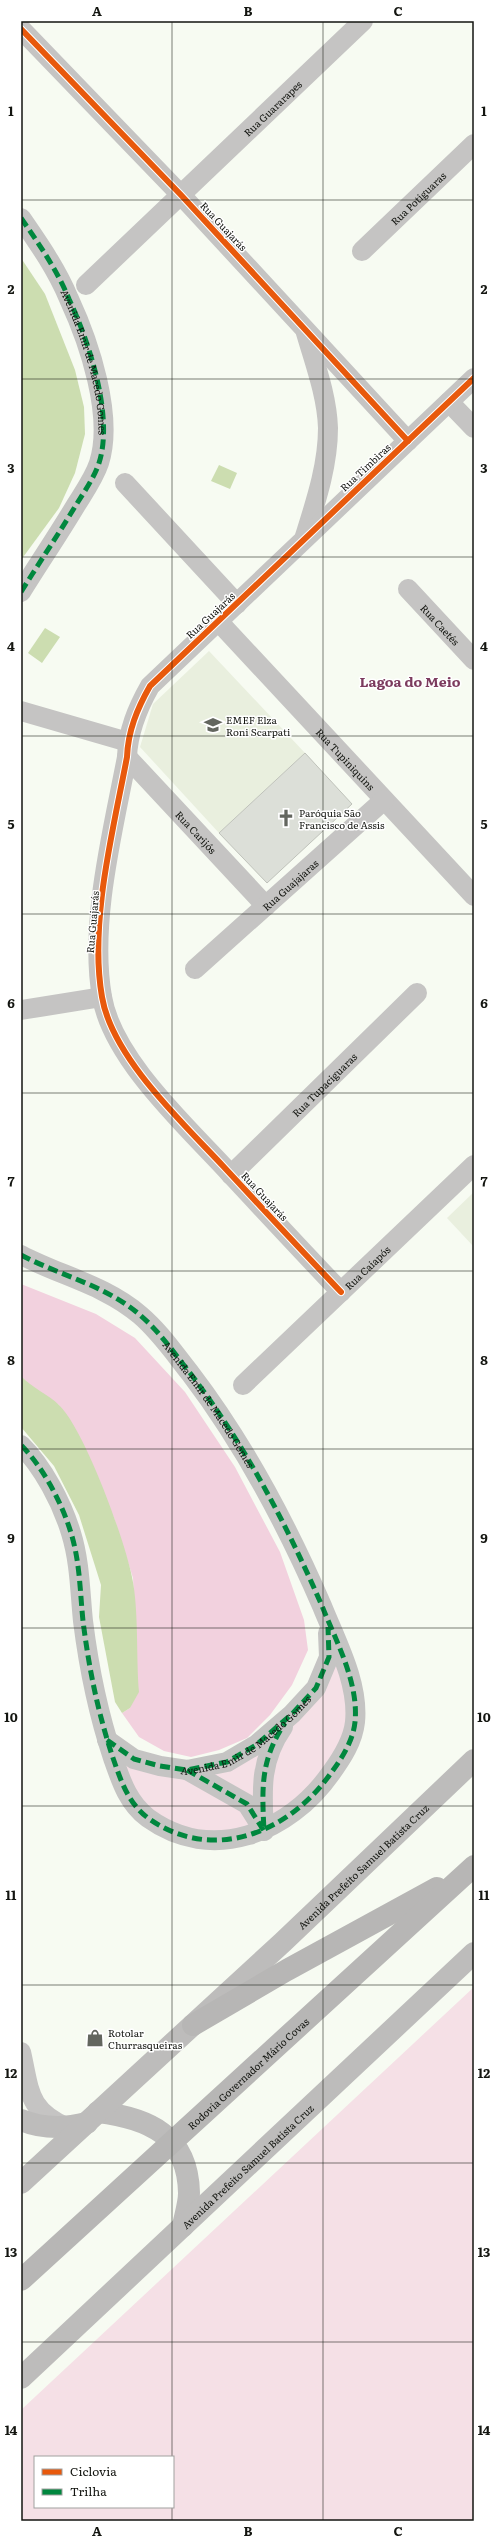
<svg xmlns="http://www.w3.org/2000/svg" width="495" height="2542" font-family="Literata,serif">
  <rect width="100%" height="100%" fill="#f7fbf2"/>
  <g fill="#e9efde">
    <polygon points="209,651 305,753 219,833 140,747 153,704"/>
    <polygon points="474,1192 474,1247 447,1218"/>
  </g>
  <g fill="#f5e0e6" fill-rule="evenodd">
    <polygon points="329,1657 350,1675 355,1722 310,1799 213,1840 147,1817 107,1740 187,1770 256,1745"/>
    <path d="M474,1987V2521H21V2410ZM35,2457H173V2507H35Z"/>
  </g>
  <polygon fill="#f2d1de" points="21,1284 96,1314 135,1338 185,1392 235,1467 280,1552 304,1620 308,1650 292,1685 270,1715 247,1738 219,1750 191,1757 164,1751 139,1737 122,1713 130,1708 137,1663 133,1578 114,1518 59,1405 30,1386 21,1376"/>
  <g fill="#ccddb0">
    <polygon points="21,258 45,294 75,370 84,407 85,434 75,473 59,508 21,560"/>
    <polygon points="219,465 237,473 230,489 211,481"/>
    <polygon points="45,628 60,637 42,663 28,653"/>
    <path d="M21,1376C32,1388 48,1394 59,1405C85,1430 125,1541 132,1577C139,1610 136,1657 139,1692L130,1708L122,1713L115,1702L99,1617L101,1585L79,1515L54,1466L21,1427Z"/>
  </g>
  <polygon fill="#dcdfd8" stroke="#bfc2ba" points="305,753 352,804 267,883 219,833"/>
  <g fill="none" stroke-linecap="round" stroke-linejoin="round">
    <g stroke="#c5c4c3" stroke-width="20">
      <polyline points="21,29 181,195 408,441"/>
      <path d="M21,218C39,244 57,270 69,299C89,342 114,416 99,463C94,478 84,492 76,505C58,535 39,563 21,592"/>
      <path id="s1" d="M362,251L474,144"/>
      <path id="s2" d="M86,285L363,21"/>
      <polyline points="449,402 474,428"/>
      <polyline points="125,483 237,604"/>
      <path d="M305,536C316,501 328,465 328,428C327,396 315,364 306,333"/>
      <path id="s3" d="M408,589L474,660"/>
      <path id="s4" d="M218,621L474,896"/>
      <polyline points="21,711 128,742"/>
      <path id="s5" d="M127,757L266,906"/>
      <path id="s6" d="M195,969L384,800"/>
      <polyline points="21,1010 102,997"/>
      <path id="s7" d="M231,1175L417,993"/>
      <path d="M21,1255C61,1276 105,1285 140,1315C160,1332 174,1353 190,1373C245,1445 286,1523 322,1606C336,1641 359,1683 355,1722C353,1741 342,1758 331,1773C289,1833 212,1864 148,1818C128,1803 121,1781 113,1758C98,1713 89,1669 83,1621C80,1592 80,1562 71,1533C62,1503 43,1467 21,1445"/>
      <path d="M341,1292C301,1250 262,1208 223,1166C182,1122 112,1057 102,997C89,923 113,831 127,757C128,731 137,709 150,686L474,378"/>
      <path id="s8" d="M243,1385L474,1165"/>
      <polyline points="107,1740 134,1759 160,1766 187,1770 227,1762 256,1745 292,1714 316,1688 329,1657 328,1633"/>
      <path d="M187,1770L247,1804L264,1831C262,1792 259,1761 283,1727"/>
      <path d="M21,2052C30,2091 27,2110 68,2128"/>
    </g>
    <g stroke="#bdbcbb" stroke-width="22">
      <path d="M98,2112C148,2118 188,2135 189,2193C189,2203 185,2216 183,2226"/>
      <path d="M21,2120C43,2129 64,2129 87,2123"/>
      <path id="s9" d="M21,2183L283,1942L474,1760"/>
      <path id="s10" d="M21,2378L474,1953"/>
    </g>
    <g stroke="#b7b6b5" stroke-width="22">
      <polyline points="193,2025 287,1970 437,1888"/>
      <path id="s11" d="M21,2280L474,1866"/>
    </g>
    <g stroke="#00873e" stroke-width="5" stroke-dasharray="10 5" stroke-linecap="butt">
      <path id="s12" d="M21,218C39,244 57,270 69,299C89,342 114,416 99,463C94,478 84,492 76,505C58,535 39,563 21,592"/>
      <path id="s13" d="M21,1255C61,1276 105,1285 140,1315C160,1332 174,1353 190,1373C245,1445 286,1523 322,1606C336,1641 359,1683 355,1722C353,1741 342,1758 331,1773C289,1833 212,1864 148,1818C128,1803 121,1781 113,1758C98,1713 89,1669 83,1621C80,1592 80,1562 71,1533C62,1503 43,1467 21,1445"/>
      <path id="s14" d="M107,1740L134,1759L160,1766L187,1770L227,1762L256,1745L292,1714L316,1688L329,1657L328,1627"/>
      <path d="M187,1770L247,1804L264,1831C262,1789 260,1760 285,1723"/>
    </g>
    <g stroke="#fff" stroke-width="8">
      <g id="cycleway">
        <polyline points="21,29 181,195 408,441"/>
        <path d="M341,1292C301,1250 262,1208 223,1166C182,1122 112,1057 102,997C89,923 113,831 127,757C128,731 137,709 150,686L474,378"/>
      </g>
    </g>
    <use href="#cycleway" stroke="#e8590c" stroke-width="6"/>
  </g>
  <path fill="none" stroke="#131510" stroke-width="1" stroke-opacity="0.55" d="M172,21V2457M323,21V2521M21,200H474M21,379H474M21,557H474M21,736H474M21,914H474M21,1093H474M21,1271H474M21,1449H474M21,1628H474M21,1806H474M21,1985H474M21,2163H474M21,2342H474M172,2507V2521"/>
  <defs>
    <g id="school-bare" transform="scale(1.38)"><path d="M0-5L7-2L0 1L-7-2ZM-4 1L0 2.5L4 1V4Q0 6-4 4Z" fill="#63665f" stroke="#fff" stroke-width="2.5" paint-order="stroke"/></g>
    <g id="church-bare" transform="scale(1.38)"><path d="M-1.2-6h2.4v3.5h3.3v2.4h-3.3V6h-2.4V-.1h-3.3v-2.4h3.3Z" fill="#63665f" stroke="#fff" stroke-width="2.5" paint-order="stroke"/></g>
    <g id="shop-bare" transform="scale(1.38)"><path d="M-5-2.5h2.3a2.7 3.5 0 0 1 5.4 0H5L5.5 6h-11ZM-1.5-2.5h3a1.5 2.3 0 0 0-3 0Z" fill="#63665f" stroke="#fff" stroke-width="2.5" paint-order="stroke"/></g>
  </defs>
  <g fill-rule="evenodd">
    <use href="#school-bare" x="213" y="725"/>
    <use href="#church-bare" x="286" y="818"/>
    <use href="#shop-bare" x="95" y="2038"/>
  </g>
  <g text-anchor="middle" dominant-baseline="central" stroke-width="3" stroke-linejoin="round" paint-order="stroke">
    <g font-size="10" fill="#131510" stroke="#fff">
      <text stroke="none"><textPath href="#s2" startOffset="257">Rua Guararapes</textPath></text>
      <text stroke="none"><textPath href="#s1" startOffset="77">Rua Potiguaras</textPath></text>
      <text transform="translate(224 226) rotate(47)">Rua Guajarás</text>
      <text stroke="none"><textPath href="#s12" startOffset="160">Avenida Emir de Macedo Gomes</textPath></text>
      <text transform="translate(365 467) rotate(-43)">Rua Timbiras</text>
      <text transform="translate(210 615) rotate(-43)">Rua Guajarás</text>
      <text stroke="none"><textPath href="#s3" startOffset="48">Rua Caetés</textPath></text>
      <text stroke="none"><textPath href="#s4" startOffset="188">Rua Tupiniquins</textPath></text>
      <text stroke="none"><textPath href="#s5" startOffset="102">Rua Carijós</textPath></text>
      <text stroke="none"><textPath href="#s6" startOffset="127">Rua Guajajaras</textPath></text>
      <text transform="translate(92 922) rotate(-85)">Rua Guajarás</text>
      <text stroke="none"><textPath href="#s7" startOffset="130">Rua Tupaciguaras</textPath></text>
      <text transform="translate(265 1196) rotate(47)">Rua Guajarás</text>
      <text stroke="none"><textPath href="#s8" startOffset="171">Rua Caiapós</textPath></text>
      <text stroke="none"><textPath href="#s13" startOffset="247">Avenida Emir de Macedo Gomes</textPath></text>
      <text stroke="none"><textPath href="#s14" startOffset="157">Avenida Emir de Macedo Gomes</textPath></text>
      <text stroke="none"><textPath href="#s9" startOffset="466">Avenida Prefeito Samuel Batista Cruz</textPath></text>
      <text stroke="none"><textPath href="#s11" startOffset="307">Rodovia Governador Mário Covas</textPath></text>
      <text stroke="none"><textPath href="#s10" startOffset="310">Avenida Prefeito Samuel Batista Cruz</textPath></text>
    </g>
    <g font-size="10" fill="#131510" stroke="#fff" text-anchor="start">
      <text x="226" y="719">EMEF Elza<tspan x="226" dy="12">Roni Scarpati</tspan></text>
      <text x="299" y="812">Paróquia São<tspan x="299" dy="12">Francisco de Assis</tspan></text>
      <text x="108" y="2032">Rotolar<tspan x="108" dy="12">Churrasqueiras</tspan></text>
    </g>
    <g font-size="14" font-weight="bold" fill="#7c3b5e" stroke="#fff">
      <text x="410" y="681">Lagoa do Meio</text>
    </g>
  </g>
  <rect width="495" height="2542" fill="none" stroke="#ffffff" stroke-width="44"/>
  <rect x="34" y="2456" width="140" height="52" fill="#ffffff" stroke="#a1a19f"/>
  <rect x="42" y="2469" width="20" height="6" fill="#e8590c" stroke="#a1a19f"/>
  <text x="70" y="2476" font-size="12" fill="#131510">Ciclovia</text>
  <rect x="42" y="2489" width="20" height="6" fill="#00873e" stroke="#a1a19f"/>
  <text x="70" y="2496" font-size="12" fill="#131510">Trilha</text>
  <rect x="22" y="22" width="451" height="2498" fill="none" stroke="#131510" stroke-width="1.5"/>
  <g font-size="13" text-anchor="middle" font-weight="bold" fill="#131510">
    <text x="97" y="16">A</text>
    <text x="248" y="16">B</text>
    <text x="398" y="16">C</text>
    <text x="11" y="116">1</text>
    <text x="484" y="116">1</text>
    <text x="11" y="294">2</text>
    <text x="484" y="294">2</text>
    <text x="11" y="473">3</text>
    <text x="484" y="473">3</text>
    <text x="11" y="651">4</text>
    <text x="484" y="651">4</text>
    <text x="11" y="829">5</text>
    <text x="484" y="829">5</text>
    <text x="11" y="1008">6</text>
    <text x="484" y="1008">6</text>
    <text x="11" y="1186">7</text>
    <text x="484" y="1186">7</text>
    <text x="11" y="1365">8</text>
    <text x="484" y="1365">8</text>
    <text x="11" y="1543">9</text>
    <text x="484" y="1543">9</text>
    <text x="11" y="1722">10</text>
    <text x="484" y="1722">10</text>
    <text x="11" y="1900">11</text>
    <text x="484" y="1900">11</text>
    <text x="11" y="2078">12</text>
    <text x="484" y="2078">12</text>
    <text x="11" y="2257">13</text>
    <text x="484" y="2257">13</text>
    <text x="11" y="2435">14</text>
    <text x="484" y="2435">14</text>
    <text x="97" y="2536">A</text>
    <text x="248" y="2536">B</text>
    <text x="398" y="2536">C</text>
  </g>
</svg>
